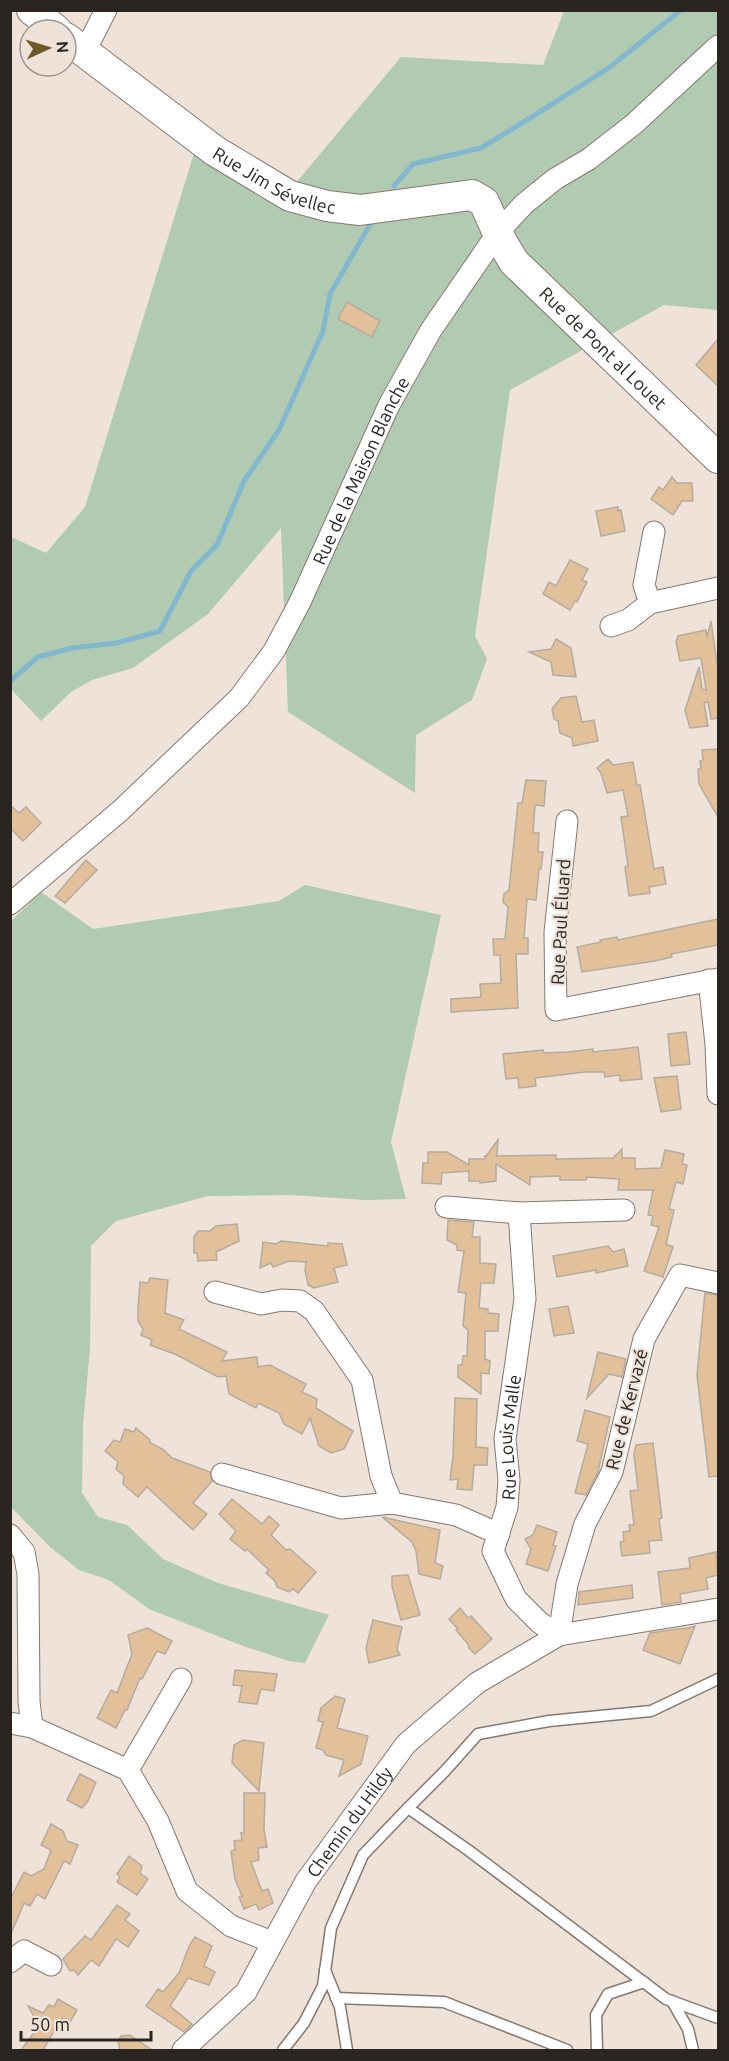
<svg xmlns="http://www.w3.org/2000/svg" width="729" height="2061" font-family="Ubuntu,sans-serif">
  <rect width="100%" height="100%" fill="#efe2d8"/>
  <g fill="#b0cbb1">
    <polygon points="564,11 718,11 718,310 664,305 510,390 475,636 487,659 472,700 416,735 415,793 288,712 281,528 208,614 133,668 92,680 71,692 41,721 11,689 11,537 46,553 85,507 195,150 295,184 401,57 543,65"/>
    <polygon points="305,885 441,915 391,1142 406,1199 365,1200 291,1195 208,1196 116,1221 91,1246 90,1349 83,1425 82,1493 98,1517 127,1525 163,1559 218,1583 329,1615 305,1663 289,1661 243,1646 149,1609 109,1580 79,1570 50,1547 11,1507 10,922 41,892 93,929 279,901"/>
  </g>
  <g fill="none" stroke-linecap="round" stroke-linejoin="round">
    <g stroke="#83b7cd" stroke-width="5">
      <polyline points="394,186 413,164 481,148 535,115 610,67 681,10"/>
      <polyline points="10,681 38,657 72,648 116,643 160,631 191,571 217,545 244,481 279,430 323,331 330,294 372,221"/>
    </g>
  </g>
  <g fill="#e1c09a" stroke="#b5ab9f" stroke-width="1.5">
    <polygon points="347,302 380,321 372,337 338,319"/>
    <polygon points="718,339 718,386 696,365"/>
    <polygon points="672,477 677,483 692,483 693,501 682,501 673,515 651,499 659,487 663,490"/>
    <polygon points="618,507 618,511 621,510 625,531 601,536 596,511"/>
    <polygon points="570,560 588,569 582,580 587,582 577,602 575,601 570,610 543,594 549,582 556,586"/>
    <polygon points="711,621 718,670 718,718 711,719 708,702 704,703 708,726 690,728 685,710 699,667 702,689 706,690 701,658 680,661 676,642 678,636 706,630 707,637"/>
    <polygon points="556,639 571,648 576,677 553,675 551,662 529,652 551,649"/>
    <polygon points="576,696 582,722 594,720 598,741 573,746 572,738 560,733 558,721 554,719 552,709 561,698"/>
    <polygon points="718,749 718,817 699,784 698,769 701,769 700,761 703,760 702,750"/>
    <polygon points="608,759 613,765 633,762 637,785 640,785 654,869 663,867 666,884 649,887 650,893 629,896 625,867 628,866 621,817 628,816 623,790 607,793 601,773 597,768"/>
    <polygon points="526,780 546,781 544,806 535,805 533,833 539,833 538,852 543,852 541,869 539,869 536,900 527,899 524,938 528,938 528,954 516,954 518,1008 451,1012 451,999 481,997 480,984 501,983 500,955 494,955 493,939 505,939 508,907 503,902 504,894 509,890 518,803 522,803"/>
    <polygon points="10,805 19,813 26,807 41,823 23,841 10,828"/>
    <polygon points="86,860 97,870 65,903 55,896"/>
    <polygon points="718,919 718,945 671,954 672,957 655,961 582,972 577,947 601,942 600,940 617,937 618,940"/>
    <polygon points="686,1032 690,1064 671,1066 668,1034"/>
    <polygon points="638,1047 642,1079 620,1081 620,1075 605,1077 604,1072 585,1072 535,1078 536,1086 519,1088 518,1078 506,1079 503,1054 543,1050 544,1053 567,1052 593,1049 593,1052"/>
    <polygon points="677,1076 681,1109 661,1112 654,1078"/>
    <polygon points="498,1140 497,1156 556,1155 556,1159 613,1158 622,1149 622,1158 635,1158 635,1169 661,1168 665,1150 684,1154 682,1164 687,1165 683,1184 676,1182 669,1209 674,1210 666,1244 673,1247 663,1277 644,1271 659,1227 651,1225 653,1216 648,1215 653,1190 618,1190 619,1179 587,1177 586,1180 560,1180 560,1176 530,1177 530,1185 496,1164 496,1181 480,1183 480,1181 469,1181 469,1171 442,1173 441,1184 422,1183 423,1163 428,1163 428,1152 447,1152 469,1165 469,1159 484,1159 486,1157 484,1156 486,1156"/>
    <polygon points="448,1220 474,1222 472,1237 480,1237 480,1263 496,1264 494,1283 481,1283 479,1308 488,1309 488,1313 499,1314 498,1331 485,1331 485,1359 490,1361 489,1374 481,1373 481,1394 458,1377 458,1365 462,1365 463,1356 467,1356 468,1330 463,1326 466,1293 458,1292 464,1251 457,1250 457,1245 447,1240"/>
    <polygon points="237,1224 239,1241 216,1252 217,1260 198,1261 197,1253 194,1253 194,1237 198,1231 210,1231 216,1226"/>
    <polygon points="281,1241 328,1246 328,1243 342,1244 347,1265 334,1268 338,1282 314,1288 308,1285 305,1270 306,1262 289,1261 273,1267 271,1263 260,1268 263,1242 276,1244"/>
    <polygon points="608,1246 613,1252 624,1249 628,1266 596,1273 596,1270 557,1277 553,1256"/>
    <polygon points="150,1278 168,1280 165,1313 184,1320 179,1329 227,1352 222,1361 257,1357 258,1367 270,1365 306,1384 302,1392 317,1399 316,1408 353,1431 344,1449 331,1453 319,1446 310,1418 302,1434 284,1424 279,1413 258,1403 256,1408 229,1394 226,1376 218,1377 177,1355 150,1345 152,1340 141,1335 143,1329 138,1321 138,1308 140,1282 148,1283"/>
    <polygon points="705,1293 718,1295 718,1476 709,1477 697,1375"/>
    <polygon points="568,1306 574,1333 554,1336 549,1309"/>
    <polygon points="598,1352 626,1359 622,1377 609,1374 587,1398"/>
    <polygon points="455,1398 477,1399 476,1447 488,1448 487,1465 474,1465 472,1490 457,1489 458,1479 450,1480 453,1456"/>
    <polygon points="585,1410 610,1417 598,1472 586,1495 575,1493 588,1444 577,1441"/>
    <polygon points="136,1428 150,1440 149,1442 164,1450 172,1458 210,1472 212,1481 193,1503 207,1514 193,1530 147,1487 138,1497 123,1484 124,1476 116,1469 118,1462 105,1451 114,1440 120,1442 125,1429 134,1432"/>
    <polygon points="653,1443 662,1518 659,1519 662,1540 649,1541 650,1553 622,1556 620,1542 624,1541 623,1532 630,1531 629,1525 634,1525 630,1491 638,1490 634,1454 636,1445"/>
    <polygon points="232,1499 262,1524 269,1516 279,1525 271,1535 286,1550 290,1549 316,1572 298,1593 293,1589 289,1592 277,1587 275,1581 266,1573 269,1570 247,1549 245,1551 230,1539 236,1531 219,1514"/>
    <polygon points="382,1517 440,1530 435,1563 443,1566 440,1579 419,1574 416,1551 412,1542"/>
    <polygon points="537,1525 557,1532 553,1545 556,1546 548,1571 526,1564 531,1549 525,1539 533,1535"/>
    <polygon points="716,1552 718,1575 706,1578 708,1589 680,1594 681,1602 662,1605 658,1572 690,1568 689,1558"/>
    <polygon points="408,1575 420,1615 401,1620 392,1586 392,1576"/>
    <polygon points="632,1585 633,1598 578,1605 579,1592"/>
    <polygon points="460,1608 468,1618 471,1616 492,1639 475,1654 469,1648 468,1644 456,1630 458,1629 449,1619"/>
    <polygon points="373,1620 402,1627 397,1649 400,1655 369,1663 366,1648"/>
    <polygon points="695,1626 680,1664 643,1650 650,1633 684,1628 684,1629"/>
    <polygon points="147,1628 172,1641 165,1654 157,1651 142,1679 140,1678 127,1710 125,1710 116,1728 97,1718 111,1690 117,1693 132,1654 128,1635"/>
    <polygon points="235,1670 277,1674 274,1691 261,1689 257,1704 239,1702 242,1686 233,1685"/>
    <polygon points="335,1696 345,1699 337,1728 368,1736 361,1764 339,1776 344,1760 326,1755 323,1750 316,1748 323,1722 318,1721 321,1708"/>
    <polygon points="243,1740 264,1743 259,1791 232,1763 234,1745"/>
    <polygon points="80,1774 96,1782 88,1801 82,1808 67,1800"/>
    <polygon points="244,1793 265,1793 264,1829 267,1847 258,1848 259,1860 251,1862 262,1891 268,1889 273,1903 259,1910 256,1904 244,1909 239,1897 242,1896 235,1879 231,1851 235,1850 234,1841 242,1840 241,1833 244,1833"/>
    <polygon points="51,1824 63,1831 67,1841 78,1845 70,1864 64,1861 45,1899 37,1894 30,1906 24,1903 10,1936 10,1900 24,1872 31,1876 44,1869 51,1850 41,1845"/>
    <polygon points="129,1856 142,1866 140,1873 148,1879 137,1895 117,1882 120,1877 117,1874"/>
    <polygon points="117,1905 130,1914 125,1920 139,1931 128,1947 116,1939 99,1966 91,1960 78,1975 74,1970 70,1971 63,1959 85,1936 91,1940"/>
    <polygon points="195,1937 212,1946 204,1966 215,1972 209,1985 188,1978 170,2006 192,2024 184,2032 146,2006 158,1989 163,1992 179,1973 190,1944"/>
    <polygon points="58,1999 77,2010 70,2022 62,2018 43,2050 21,2050 39,2026 28,2006 43,2013 49,2005 54,2007"/>
    <polygon points="130,2035 152,2050 120,2050 118,2041 121,2036"/>
  </g>
  <g fill="none" stroke-linecap="round" stroke-linejoin="round">
    <g stroke="#847870" stroke-width="13">
      <g id="lane">
        <polyline points="408,1808 445,1771 478,1734 549,1721 651,1711 718,1679"/>
        <polyline points="325,1970 340,2007 347,2050"/>
        <polyline points="336,1998 444,2002 567,2050"/>
        <polyline points="672,2001 688,2029 693,2050"/>
        <polyline points="283,2050 304,2023 323,1986 331,1928 363,1855 408,1808 468,1850 666,1999 718,2018"/>
        <polyline points="597,2050 596,2015 608,1994 644,1982"/>
      </g>
    </g>
    <g stroke="#847870" stroke-width="23">
      <g id="street">
        <polyline points="84,53 106,10"/>
        <polyline points="650,603 644,585 654,532"/>
        <polyline points="611,626 628,620 650,603 718,588"/>
        <polyline points="567,821 555,932 556,1010 718,979"/>
        <path id="s1" d="M10,904L120,811L239,698L274,651L300,602L389,405L431,330L499,231L524,204L555,179L589,159L634,124L718,46"/>
        <polyline points="709,980 716,1044 718,1094"/>
        <polyline points="446,1207 519,1213 624,1210"/>
        <polyline points="718,1283 680,1275 644,1339 612,1472 585,1524 567,1584 559,1635 718,1609"/>
        <polyline points="215,1292 261,1304 282,1300 300,1301 314,1311 362,1380 381,1476 392,1503 456,1515 499,1534"/>
        <polyline points="222,1474 341,1508 392,1503"/>
        <polyline points="10,1535 24,1552 28,1574 29,1701 32,1727"/>
        <polyline points="10,1723 32,1727 128,1770 158,1821 187,1891 231,1926 272,1942"/>
        <polyline points="128,1770 181,1679"/>
        <polyline points="10,1962 24,1951 51,1965"/>
        <path id="s2" d="M183,2050L246,1992L306,1881L406,1744L477,1683L559,1635L540,1623L516,1599L493,1551L507,1507L509,1480L505,1439L525,1299L519,1213"/>
      </g>
    </g>
    <g stroke="#847870" stroke-width="32">
      <g id="secondary">
        <polyline points="32,10 56,30"/>
        <path id="s3" d="M66,38L215,151L290,196L327,206L360,210L472,195L484,202L502,242L514,262L718,458"/>
      </g>
    </g>
    <use href="#lane" stroke="#fff" stroke-width="10"/>
    <use href="#street" stroke="#fff" stroke-width="21"/>
    <use href="#secondary" stroke="#fff" stroke-width="30"/>
  </g>
  <g text-anchor="middle" dominant-baseline="central" stroke-width="4.5" stroke-linejoin="round" paint-order="stroke">
    <g font-size="18" fill="#2a2521" stroke="#efe2d8">
      <text stroke="none"><textPath href="#s3" startOffset="254">Rue Jim Sévellec</textPath></text>
      <text stroke="none"><textPath href="#s3" startOffset="664">Rue de Pont al Louet</textPath></text>
      <text stroke="none"><textPath href="#s1" startOffset="567">Rue de la Maison Blanche</textPath></text>
      <text transform="translate(560 922) rotate(-87)">Rue Paul Éluard</text>
      <text transform="translate(626 1409) rotate(-76)">Rue de Kervazé</text>
      <text stroke="none"><textPath href="#s2" startOffset="796">Rue Louis Malle</textPath></text>
      <text stroke="none"><textPath href="#s2" startOffset="285">Chemin du Hildy</textPath></text>
    </g>
  </g>
  <rect width="729" height="2061" fill="none" stroke="#2a2521" stroke-width="24"/>
  <g transform="translate(48 48) rotate(86)"><circle r="28" fill="#efe2d8" stroke="#a0968f" stroke-width="1.5"/>
  <path d="M0-4.5L10 22L0 15L-10 22Z" fill="#6d5a28"/>
  <text y="-9" font-size="16" font-weight="bold" text-anchor="middle" fill="#2a2521">N</text>
  </g>
  <path d="M21 2031v9h130v-9" fill="none" stroke="#2a2521" stroke-width="3"/>
  <text x="30" y="2031" font-size="18" fill="#2a2521" stroke="#efe2d8" stroke-width="4.5" paint-order="stroke">50 m</text>
</svg>
